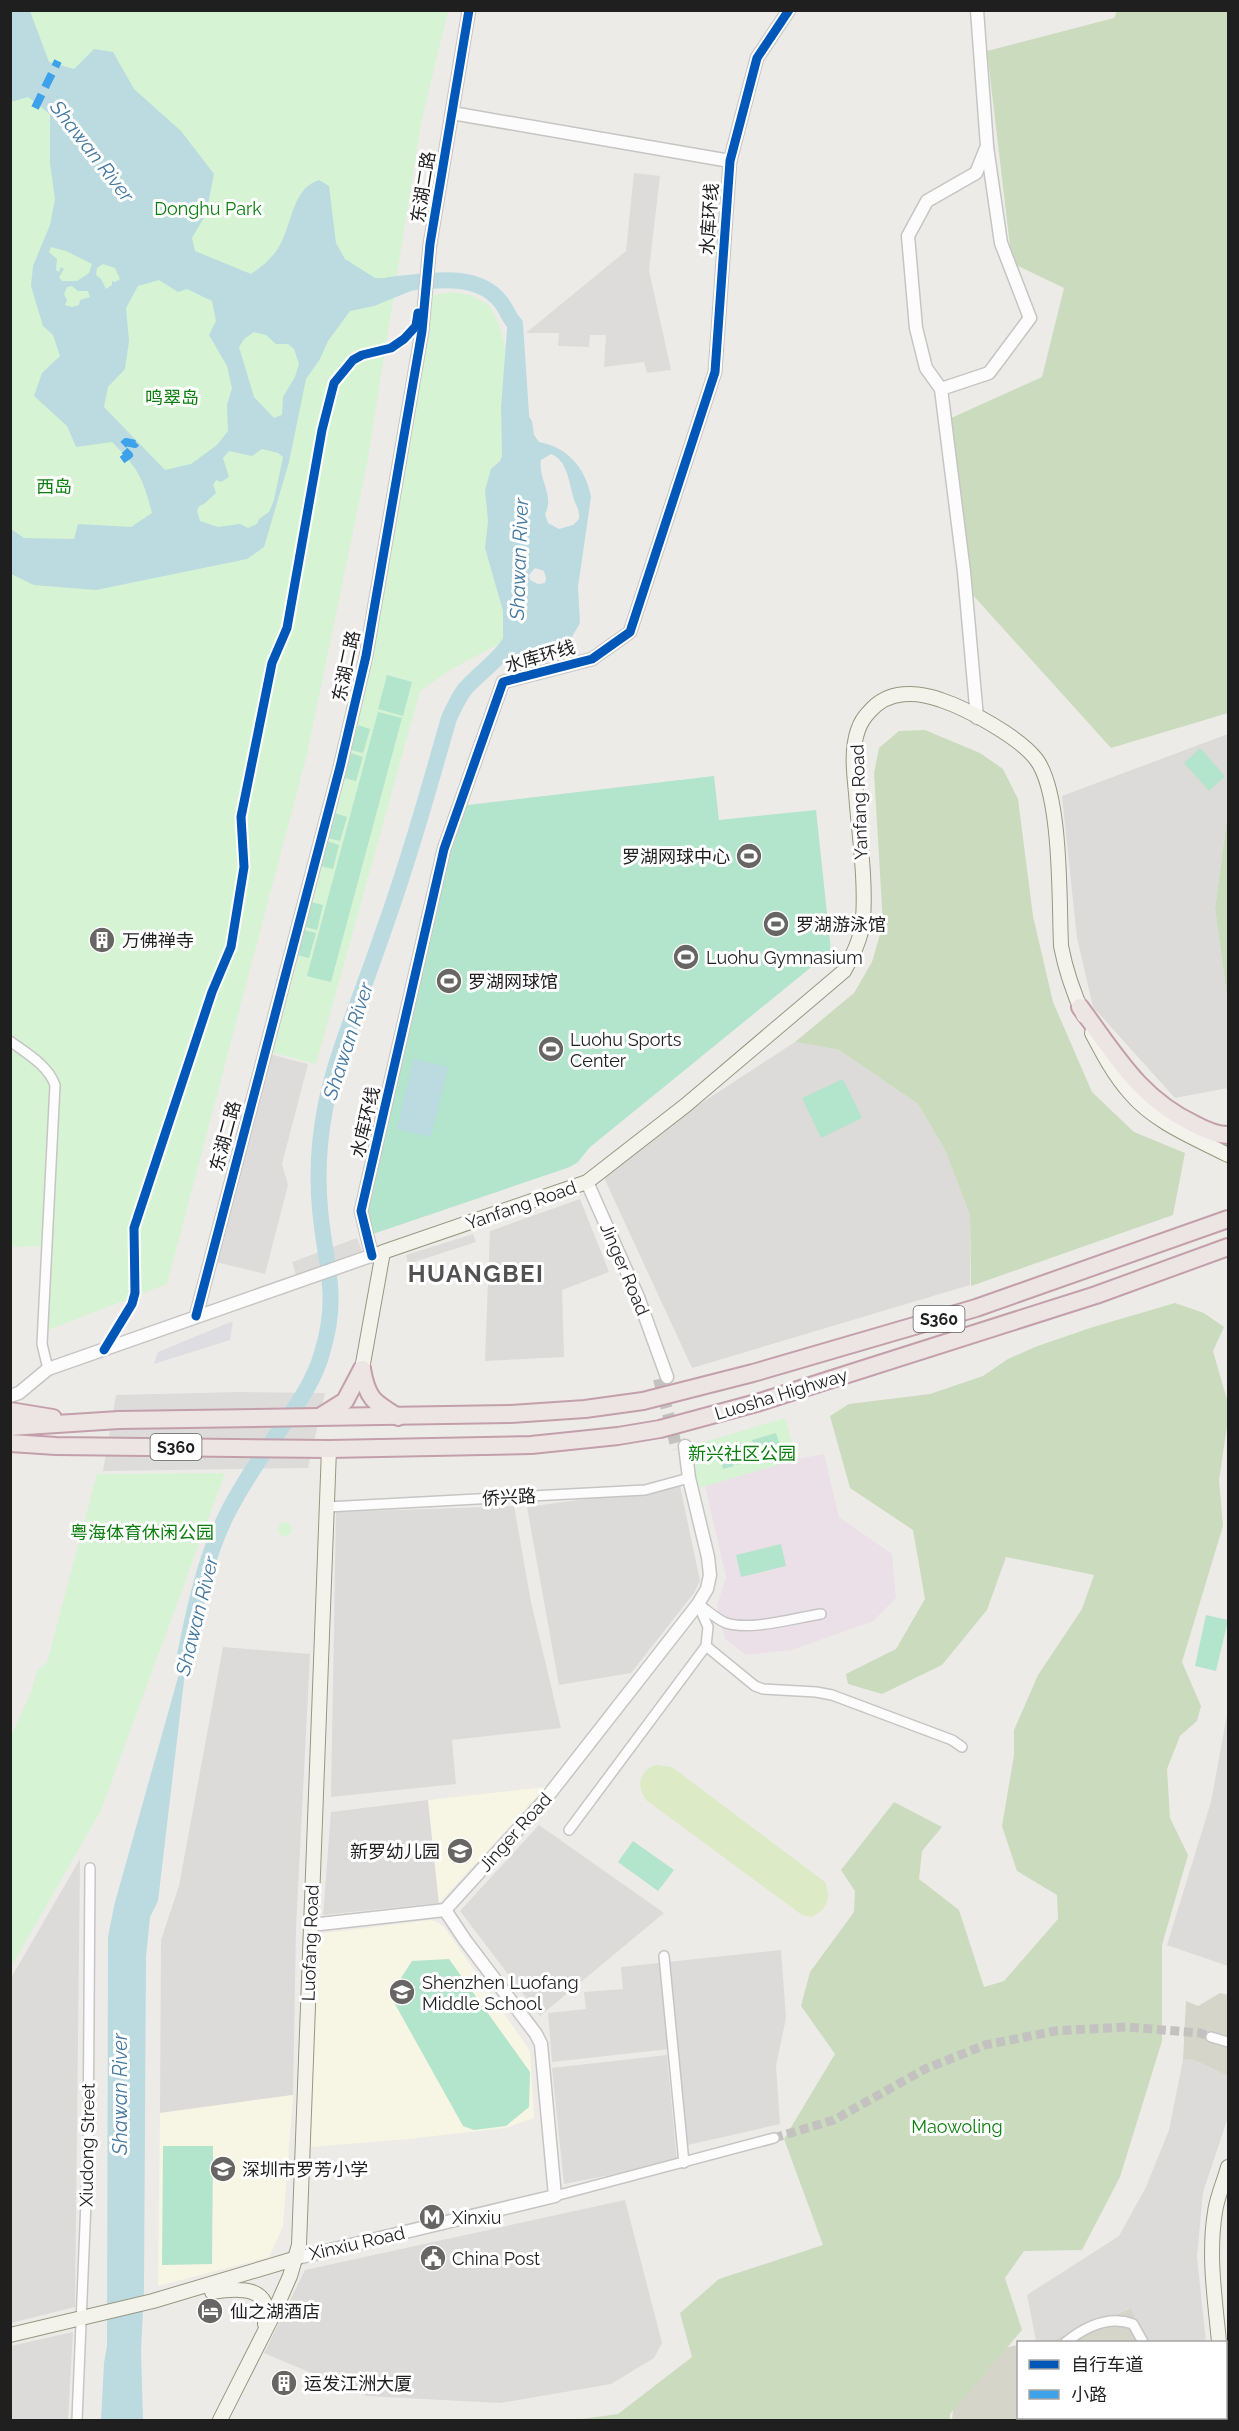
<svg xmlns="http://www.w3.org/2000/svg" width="1239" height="2431" font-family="Raleway,'Noto Sans SC',sans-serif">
  <rect width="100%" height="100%" fill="#edebe8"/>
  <g fill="#dcdbd9">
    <polygon points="1228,734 1228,810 1215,909 1228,1004 1228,1088 1175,1098 1093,1007 1077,938 1062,796"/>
    <polygon points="795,1042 839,1050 918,1104 945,1150 970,1215 970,1285 692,1368 600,1169"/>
    <polygon points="580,1199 609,1272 562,1290 564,1357 485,1361 490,1231"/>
    <polygon points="680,1486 700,1581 694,1593 631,1673 559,1685 527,1507"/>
    <polygon points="514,1506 531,1602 561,1728 452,1740 456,1784 331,1797 336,1512"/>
    <polygon points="223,1647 310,1654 296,1928 293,2095 160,2113 161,1940 179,1886"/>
    <polygon points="1228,1709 1228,1966 1167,1945 1211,1802"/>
    <polygon points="428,1800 439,1903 323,1915 331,1812"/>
    <polygon points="539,1825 664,1913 540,2016 460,1911"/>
    <polygon points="80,1859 75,2307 11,2323 11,1978"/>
    <polygon points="781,1950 786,2018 776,2066 780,2124 679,2147 669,2049 552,2062 548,2013 586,2009 584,1992 623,1989 621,1967"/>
    <polygon points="667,2055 677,2162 564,2184 552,2068"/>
    <polygon points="1192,2059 1228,2076 1228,2117 1203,2192 1197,2257 1206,2342 1143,2342 1130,2308 1053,2340 1036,2341 1027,2295 1119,2236 1146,2187 1169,2130 1183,2060"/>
    <polygon points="625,2200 662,2343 654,2358 611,2384 500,2403 366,2396 264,2353 305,2270"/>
    <polygon points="73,2332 68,2420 11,2420 11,2346"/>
  </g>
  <polygon fill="#ebe0e7" points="824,1454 839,1517 892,1554 896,1598 873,1621 792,1650 746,1655 725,1639 717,1605 726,1577 705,1486 797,1459"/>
  <g fill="#f7f5e3">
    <polygon points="546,1787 439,1903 428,1800"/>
    <polygon points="431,1920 439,1923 445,1928 530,2051 534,2118 505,2128 408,2139 310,2147 317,1934"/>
    <polygon points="293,2095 283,2226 269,2257 158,2286 160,2113"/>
  </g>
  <g fill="#d6d5ca">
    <polygon points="1220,1993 1228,1995 1228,2076 1192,2059 1183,2060 1186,2001 1198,2006"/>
    <polygon points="1131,2308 1143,2342 1029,2342 1053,2340"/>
    <polygon points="1018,2345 1018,2418 1171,2418 1172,2420 952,2420 955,2392 999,2349"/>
  </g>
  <path fill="#dceac6" d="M656,1765L672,1767L825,1882C832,1898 827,1909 812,1917L802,1915L646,1800C636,1787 639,1770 656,1765Z"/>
  <g fill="#cadcbd">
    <polygon points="1117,11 1228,11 1228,713 1111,748 971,593 949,419 1042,377 1064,288 1012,263 987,51 1114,18"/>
    <polygon points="925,730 980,753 1003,769 1018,799 1033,916 1053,1002 1092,1092 1134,1132 1185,1153 1173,1215 971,1286 970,1215 945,1150 918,1104 839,1050 795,1042 854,993 872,962 883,924 874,773 879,748 899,731"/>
    <polygon points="1228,810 1228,1004 1215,909"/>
    <polygon points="1175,1303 1204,1313 1224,1327 1213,1351 1228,1403 1228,1419 1219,1480 1223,1526 1182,1662 1201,1706 1197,1721 1180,1736 1167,1769 1170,1818 1188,1855 1162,1945 1162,2041 1120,2177 1082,2250 1024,2251 1005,2278 1022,2330 950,2414 950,2420 575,2420 618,2414 692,2357 680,2313 719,2279 823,2245 784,2139 835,2054 801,2006 810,1972 854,1912 855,1891 841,1870 894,1802 942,1827 922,1851 919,1879 959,1910 984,1987 1004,1981 1058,1919 1057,1895 1017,1871 1002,1826 1014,1755 1014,1730 1038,1675 1082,1609 1094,1575 1006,1557 987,1610 942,1665 882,1694 848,1684 846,1674 896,1649 925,1599 913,1530 850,1488 830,1416 849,1404 930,1394 983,1376 1008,1359 1035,1347 1093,1327"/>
  </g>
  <g fill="#d6f3d4">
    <polygon points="10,11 448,11 421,123 367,464 307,754 167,1284 48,1330 53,1246 10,1247"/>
    <polygon points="452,292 471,295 489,305 498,322 505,346 506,369 501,407 502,456 500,461 495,464 486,503 488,521 485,548 503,611 503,642 450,670 420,691 316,1064 270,1052 371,662 433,295"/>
    <polygon points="785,1418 797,1459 699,1488 687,1447"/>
    <polygon points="225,1473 101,1810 11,1967 11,1736 31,1692 37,1671 47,1663 97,1474"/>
    <circle cx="285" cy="1529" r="7"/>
  </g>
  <g fill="#b3e4cc">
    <polygon points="387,675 412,682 403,716 378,709"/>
    <polygon points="378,712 402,718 331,982 307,976"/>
    <polygon points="358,725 370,729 363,753 351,750"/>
    <polygon points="1200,748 1225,776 1209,791 1184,763"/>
    <polygon points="351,753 363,757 356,781 344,778"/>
    <polygon points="714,776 719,820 816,810 831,951 589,1148 578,1162 570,1167 364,1237 357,1210 438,847 460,806"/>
    <polygon points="335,813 347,817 340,841 328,838"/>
    <polygon points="327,841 339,845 333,869 321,866"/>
    <polygon points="311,902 323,905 317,930 305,927"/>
    <polygon points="304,930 316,933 309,958 297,955"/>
    <polygon points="843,1079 862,1118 821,1138 802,1098"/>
    <polygon points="776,1433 782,1451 758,1458 752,1440"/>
    <polygon points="742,1443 748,1461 737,1465 731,1446"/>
    <polygon points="728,1447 734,1466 723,1469 717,1450"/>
    <polygon points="781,1544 786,1566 741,1577 736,1555"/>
    <polygon points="1206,1615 1228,1620 1216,1671 1195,1666"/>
    <polygon points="633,1841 674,1870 658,1891 618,1862"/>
    <polygon points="449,1959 530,2072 529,2107 506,2126 474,2130 463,2126 390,1995 412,1961"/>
    <polygon points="163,2146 213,2146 212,2264 162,2265"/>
  </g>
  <g fill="#dddcdb">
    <polygon points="634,173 660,176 649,270 671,370 647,373 644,362 604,367 606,335 590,335 589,347 558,346 559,333 526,333 626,251"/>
    <polygon points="269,1054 308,1064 282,1164 288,1185 265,1274 216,1262"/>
    <polygon points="473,1234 476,1242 408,1264 406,1255"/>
    <polygon points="357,1238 362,1251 296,1275 292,1262"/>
    <polygon points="239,1392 325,1393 308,1468 103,1471 116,1395"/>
  </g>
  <polygon fill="#dedee2" points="233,1321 230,1340 154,1364 158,1352"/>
  <g fill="#bbdbe0" fill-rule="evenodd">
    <path d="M30,11L49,62L74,69L94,49L113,52L134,89L181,131L214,174L206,214L192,238L195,251L251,274C263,266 274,257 281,243C292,222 293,188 319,180L329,186L336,243L345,259L375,278L411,279V291L374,306L350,311L328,341L320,359L306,379L289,462L264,547L247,559L96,590L34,585L11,574V529L24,538L74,539L78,524L131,527L152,513C143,478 138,468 112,442L76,447L67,426L34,396L42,373L60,356L53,335L43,326L31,286L33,266L50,225L55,199L50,163V114L28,97L11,102V11ZM51,247L66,251L92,264L89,273L77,281H62L59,277L64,269L61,267L59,272L56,270L57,259L49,252ZM103,264L115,268L120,279L115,282L112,281V285L106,289L101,279L96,275L97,268ZM159,280L178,292L187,289L212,301L216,321L209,335L227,366L232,388L227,405L228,431L217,445L191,464L165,470L104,407L108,387L125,369L129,341L126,308L138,286ZM72,286L78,291H88L90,297L80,300L79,305L72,307L65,305L67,300L64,294L67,287ZM254,332L266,335L276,344H288L294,349L299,364L295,377L283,397L282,415L274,418L254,397L239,347L244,339ZM262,449L278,453L283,457L274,500L269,512L259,519L257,524L248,528L240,524L218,527L200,521L197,511L199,506L204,504L216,493L213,485L216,480L221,482L229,477L223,458L229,451L252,456Z"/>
    <path d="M508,317L518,344L521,406L532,421L534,435L539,442C568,447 586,469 591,497L578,587L580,623L570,640L561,645L517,658L503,642V611L485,548L488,521L485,490L491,469L500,461L502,456L501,407ZM551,454C567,460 569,482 573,496C575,505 580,509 579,519L573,525L559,529L548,523L545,514C555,495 538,480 541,460ZM535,568L544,571L546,578L545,583L538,584L530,580L529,575Z"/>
    <polygon points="413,1059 448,1067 431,1137 397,1129"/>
    <polygon points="189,1638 158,1901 150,1917 146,1957 144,2288 141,2351 143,2420 101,2420 104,2363 107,2346 108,1937 114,1906"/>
  </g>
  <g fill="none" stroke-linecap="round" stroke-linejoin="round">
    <g stroke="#bbdbe0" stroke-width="16">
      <path d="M389,285C424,282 475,270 500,301C507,309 508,317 515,324L522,429"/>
      <path d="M184,1660C194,1611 204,1561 226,1516C241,1486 260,1458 279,1431C296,1406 314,1382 322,1353C340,1294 325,1266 320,1209C317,1177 319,1141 325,1109C335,1055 363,992 381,938C407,866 428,792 449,718C454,708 458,698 465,689C484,668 506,656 517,629"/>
    </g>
    <polyline stroke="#c4c2c0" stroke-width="9" stroke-dasharray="9 4.5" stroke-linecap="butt" points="774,2138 834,2120 925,2069 985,2045 1055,2031 1127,2027 1200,2033 1211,2037"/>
    <polyline stroke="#c4c2c0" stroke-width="12" stroke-dasharray="12 6" stroke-linecap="butt" points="659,1379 677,1449"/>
    <g stroke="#c6c5c4" stroke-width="12">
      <g id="minor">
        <path d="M10,1041C26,1053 48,1065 55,1085L42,1344L48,1369"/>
        <polyline points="327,1507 645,1490 689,1478"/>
        <path d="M698,1604C707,1610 716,1619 726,1623C751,1631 795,1618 821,1614"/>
        <polyline points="706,1646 755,1686 763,1689 816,1692 832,1695 952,1740 962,1747"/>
        <polyline points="569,1830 706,1646 708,1627 698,1604"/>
        <polyline points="664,1956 684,2163"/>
        <polyline points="1211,2037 1228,2042"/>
        <polyline points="555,2196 774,2138"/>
        <path d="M1066,2342C1085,2327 1109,2315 1133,2324L1143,2342"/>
        <polyline points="1164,2418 1164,2420"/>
        <polyline points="77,2420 88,2153 90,1868"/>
        <polyline points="1031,2420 1032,2418"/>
      </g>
    </g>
    <g stroke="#c6c5c4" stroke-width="15">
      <g id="tertiary">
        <polyline points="977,10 987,146 976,173 927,201 908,236 916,328 926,368 941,389 964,572 977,718"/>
        <polyline points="452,113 730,161"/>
        <polyline points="941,389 989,373 1030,318 1001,243 987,147"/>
        <polyline points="587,1182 638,1297 667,1377"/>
        <polyline points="372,1256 361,1211 444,849 503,682 592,659 630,632 715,372 730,161 757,58 789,10"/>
        <polyline points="196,1316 340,767 366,656 422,331 430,244 469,10"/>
        <polyline points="10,1396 19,1393 48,1369 379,1253"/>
        <polyline points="445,1910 544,1801 698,1604 707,1589 710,1575 708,1557 689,1478 685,1446"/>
        <polyline points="311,1925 445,1910"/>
        <polyline points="297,2258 555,2196 541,2044 536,2034 465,1940 445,1910"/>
      </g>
    </g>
    <g stroke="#979780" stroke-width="16">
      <g id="secondary">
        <path d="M1092,1033C1103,1054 1114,1075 1130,1093C1154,1122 1195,1138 1228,1155"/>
        <path d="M362,1369L383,1252L587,1182L686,1105L844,971C853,955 861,939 863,920C866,878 859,835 856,793C854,773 851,750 858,730C860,724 865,716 870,711C888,690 917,691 941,700C968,709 1019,737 1036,759C1062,793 1059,901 1061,946C1066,972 1073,992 1084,1016"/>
        <path d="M212,2292C238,2288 274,2285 265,2324"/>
        <polyline points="10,2335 153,2301 297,2258"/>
        <path d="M1219,2342C1215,2299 1208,2255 1215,2212C1217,2197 1224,2182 1228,2167"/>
        <polyline points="1226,2401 1227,2420"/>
        <polyline points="220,2420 271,2319 290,2276 299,2245 329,1449"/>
      </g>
    </g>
    <g stroke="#c39fac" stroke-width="20">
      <g id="trunk">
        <path d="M1080,1007C1115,1054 1139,1098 1194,1124C1205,1130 1216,1135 1228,1135"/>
        <path d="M362,1369C367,1398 373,1402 398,1417"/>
        <polyline points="10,1411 53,1418"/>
        <polyline points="321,1416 345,1401 362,1369"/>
        <polyline points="10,1427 119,1420 511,1414 585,1409 643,1401 753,1373 976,1308 1228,1219"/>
        <polyline points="10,1443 56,1446 329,1449 531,1445 618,1436 660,1429 760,1402 1096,1295 1228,1247"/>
      </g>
    </g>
    <use href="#minor" stroke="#fcfcfc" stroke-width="9"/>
    <use href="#tertiary" stroke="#fcfcfc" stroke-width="12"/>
    <use href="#secondary" stroke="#f4f3eb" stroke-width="14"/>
    <use href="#trunk" stroke="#ede5e3" stroke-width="16"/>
    <g stroke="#3da2ea" stroke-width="8" stroke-dasharray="15 8" stroke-linecap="butt">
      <polyline points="35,108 58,61"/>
      <polyline points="122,460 129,455 121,447 126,442 135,444 140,439"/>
    </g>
    <g stroke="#fff" stroke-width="13">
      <g id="cycleway">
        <polyline points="372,1256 361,1211 444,849 503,682 592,659 630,632 715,372 730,161 757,58 789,10"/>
        <polyline points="196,1316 340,767 366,656 422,331 430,244 469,10"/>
        <polyline points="104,1350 132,1304 135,1293 134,1228 212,992 231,947 244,867 241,817 272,663 287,628 322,430 334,383 353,360 362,355 391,348 404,339 416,326 418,313"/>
      </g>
    </g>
    <use href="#cycleway" stroke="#0057b8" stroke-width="9"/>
  </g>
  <defs>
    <g id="stadium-disc" transform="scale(1.35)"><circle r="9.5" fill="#676665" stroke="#fff"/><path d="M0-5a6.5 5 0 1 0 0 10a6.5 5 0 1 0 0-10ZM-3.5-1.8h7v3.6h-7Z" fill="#fff"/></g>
    <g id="building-disc" transform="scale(1.35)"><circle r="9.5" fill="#676665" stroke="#fff"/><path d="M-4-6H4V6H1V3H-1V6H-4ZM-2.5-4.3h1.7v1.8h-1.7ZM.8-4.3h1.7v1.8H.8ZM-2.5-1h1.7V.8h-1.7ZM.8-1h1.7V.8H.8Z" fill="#fff"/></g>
    <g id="school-disc" transform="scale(1.35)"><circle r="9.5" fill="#676665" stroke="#fff"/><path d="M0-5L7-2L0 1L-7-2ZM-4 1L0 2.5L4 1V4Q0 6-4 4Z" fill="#fff"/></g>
    <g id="metro-disc" transform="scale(1.35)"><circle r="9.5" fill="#676665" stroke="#fff"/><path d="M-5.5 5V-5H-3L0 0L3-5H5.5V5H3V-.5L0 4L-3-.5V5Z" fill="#fff"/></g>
    <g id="civic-disc" transform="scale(1.35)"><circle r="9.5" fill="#676665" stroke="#fff"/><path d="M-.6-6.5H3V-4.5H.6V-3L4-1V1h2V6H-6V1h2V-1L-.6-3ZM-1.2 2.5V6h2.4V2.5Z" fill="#fff"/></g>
    <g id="hotel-disc" transform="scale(1.35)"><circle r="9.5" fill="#676665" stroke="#fff"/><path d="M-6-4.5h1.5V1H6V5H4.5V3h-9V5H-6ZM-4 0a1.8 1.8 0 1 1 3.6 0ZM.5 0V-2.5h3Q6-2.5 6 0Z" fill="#fff"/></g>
  </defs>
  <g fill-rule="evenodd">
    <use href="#stadium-disc" x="749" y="856"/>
    <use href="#stadium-disc" x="776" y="924"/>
    <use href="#building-disc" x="102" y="940"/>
    <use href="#stadium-disc" x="686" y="957"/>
    <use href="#stadium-disc" x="449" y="981"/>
    <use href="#stadium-disc" x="551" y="1049"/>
    <use href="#school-disc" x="460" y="1851"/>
    <use href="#school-disc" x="402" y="1992"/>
    <use href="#school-disc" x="223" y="2169"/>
    <use href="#metro-disc" x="432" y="2217"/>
    <use href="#civic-disc" x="433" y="2258"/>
    <use href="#hotel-disc" x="210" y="2311"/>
    <use href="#building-disc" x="284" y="2383"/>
  </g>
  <g text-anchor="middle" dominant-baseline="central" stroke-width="6" stroke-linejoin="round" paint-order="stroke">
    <g fill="#fff" stroke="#626262" stroke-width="1.5">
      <rect x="913.5" y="1306" width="51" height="26" rx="4.5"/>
      <rect x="150.5" y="1434" width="51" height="26" rx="4.5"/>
    </g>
    <g font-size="16" font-weight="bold" fill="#1f1f1f">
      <text x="939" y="1319">S360</text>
      <text x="176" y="1447">S360</text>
    </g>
    <g font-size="18" fill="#1f1f1f" stroke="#fff">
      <text transform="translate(423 187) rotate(-81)">东湖二路</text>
      <text transform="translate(709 219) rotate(-86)">水库环线</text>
      <text transform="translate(540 656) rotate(-16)">水库环线</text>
      <text transform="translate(346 666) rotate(-78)">东湖二路</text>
      <text transform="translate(859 802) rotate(-92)">Yanfang Road</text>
      <text transform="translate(365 1122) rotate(-77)">水库环线</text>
      <text transform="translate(225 1136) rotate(-75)">东湖二路</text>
      <text transform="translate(521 1205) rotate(-19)">Yanfang Road</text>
      <text transform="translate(625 1269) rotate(67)">Jinger Road</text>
      <text transform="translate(781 1394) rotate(-17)">Luosha Highway</text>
      <text transform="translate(509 1497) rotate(-3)">侨兴路</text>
      <text transform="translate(515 1832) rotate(-48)">Jinger Road</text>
      <text transform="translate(310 1943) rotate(-88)">Luofang Road</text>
      <text transform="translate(87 2145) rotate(-89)">Xiudong Street</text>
      <text transform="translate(357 2243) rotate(-13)">Xinxiu Road</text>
    </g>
    <g font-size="18" fill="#0c7e0e" stroke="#fff">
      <text x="208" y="208">Donghu Park</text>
      <text x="172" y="397">鸣翠岛</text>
      <text x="54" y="486">西岛</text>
      <text x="742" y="1453">新兴社区公园</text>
      <text x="142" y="1532">粤海体育休闲公园</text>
      <text x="957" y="2126">Maowoling</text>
    </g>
    <g font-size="18" fill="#1f1f1f" stroke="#fff" text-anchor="start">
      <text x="730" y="856" text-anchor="end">罗湖网球中心</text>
      <text x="796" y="924">罗湖游泳馆</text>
      <text x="122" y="940">万佛禅寺</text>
      <text x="706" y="957">Luohu Gymnasium</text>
      <text x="468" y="981">罗湖网球馆</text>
      <text x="570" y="1039">Luohu Sports<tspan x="570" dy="21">Center</tspan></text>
      <text x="440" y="1851" text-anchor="end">新罗幼儿园</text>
      <text x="422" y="1982">Shenzhen Luofang<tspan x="422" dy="21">Middle School</tspan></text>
      <text x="242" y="2169">深圳市罗芳小学</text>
      <text x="452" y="2217">Xinxiu</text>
      <text x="452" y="2258">China Post</text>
      <text x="230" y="2311">仙之湖酒店</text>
      <text x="304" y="2383">运发江洲大厦</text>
    </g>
    <g font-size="20" font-style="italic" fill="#45789f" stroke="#fff">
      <text transform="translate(92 151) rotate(52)">Shawan River</text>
      <text transform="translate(519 559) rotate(-88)">Shawan River</text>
      <text transform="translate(348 1041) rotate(-72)">Shawan River</text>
      <text transform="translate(197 1616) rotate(-76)">Shawan River</text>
      <text transform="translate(120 2094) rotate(-90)">Shawan River</text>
    </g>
    <g font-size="24" font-weight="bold" letter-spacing="1.5" fill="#525252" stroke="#fff">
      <text x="476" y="1273">HUANGBEI</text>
    </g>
  </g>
  <rect width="1239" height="2431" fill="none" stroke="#1f1f1f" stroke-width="24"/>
  <rect x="1017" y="2341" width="210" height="78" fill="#ffffff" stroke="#a5a5a5" stroke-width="1.5"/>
  <rect x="1029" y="2360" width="30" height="9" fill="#0057b8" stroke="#a5a5a5" stroke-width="1.5"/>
  <text x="1071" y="2371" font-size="18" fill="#1f1f1f">自行车道</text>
  <rect x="1029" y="2390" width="30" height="9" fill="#3da2ea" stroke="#a5a5a5" stroke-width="1.5"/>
  <text x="1071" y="2401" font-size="18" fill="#1f1f1f">小路</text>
</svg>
